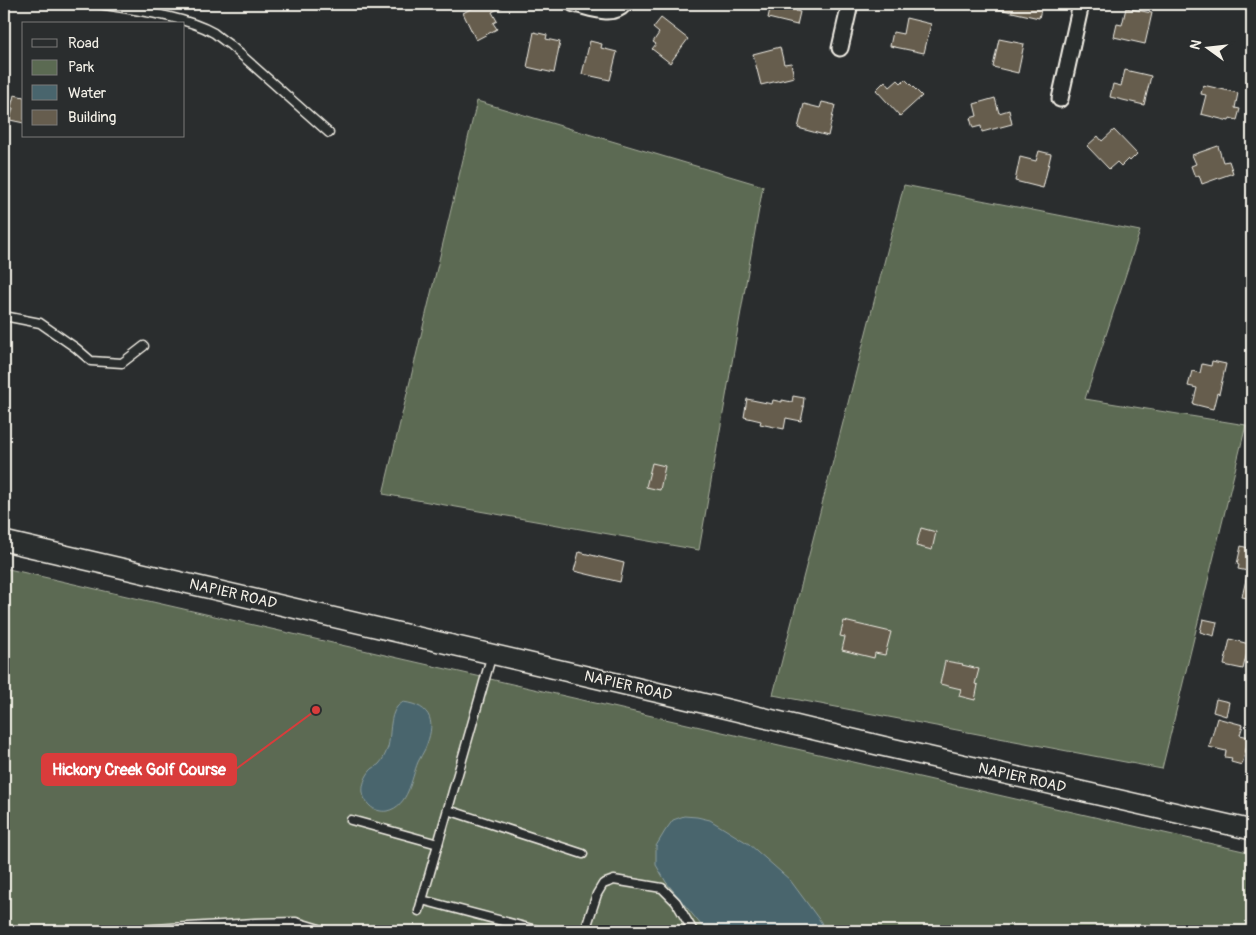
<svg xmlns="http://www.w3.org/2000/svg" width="1256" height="935" font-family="Pangolin,sans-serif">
  <rect width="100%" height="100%" fill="#2a2d2e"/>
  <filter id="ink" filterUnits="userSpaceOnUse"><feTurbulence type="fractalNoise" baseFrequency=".02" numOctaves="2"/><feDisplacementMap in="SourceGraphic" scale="10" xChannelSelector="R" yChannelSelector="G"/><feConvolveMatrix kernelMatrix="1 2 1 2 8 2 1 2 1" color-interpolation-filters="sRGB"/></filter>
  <g filter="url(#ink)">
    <g fill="#5b6a52" stroke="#a8ae9d">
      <polygon points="477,101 763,186 699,550 383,494"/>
      <polygon points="904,185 1140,231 1085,399 1246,425 1162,769 773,695"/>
      <polygon points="4,568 1252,853 1252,931 4,931"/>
    </g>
    <g fill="#49656d" stroke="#8d9d9e">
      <path d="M403,702C433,706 436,723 425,749C423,753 420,758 418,762C411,779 409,806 387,811C381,812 374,810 370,806C359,796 362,781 370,771C372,768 376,767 379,764C383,760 386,753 388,747C391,736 389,716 397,707C398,705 401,704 403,702Z"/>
      <polygon points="684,816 697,817 710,820 749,844 790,880 821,922 824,931 706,931 666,882 656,865 656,846 665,831 673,820"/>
    </g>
    <g fill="#665d4e" stroke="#f4f1e8">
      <polygon points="480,4 508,4 492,12 497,21 493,23 497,29 476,40 463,13"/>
      <polygon points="771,4 797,4 796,11 800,12 797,25 768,18"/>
      <polygon points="994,4 1036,4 1042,5 1039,18 994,8"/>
      <polygon points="1126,8 1152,13 1145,44 1114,37 1117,24 1122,25"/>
      <polygon points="661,18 688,39 670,63 652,49 656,44 653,42 659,33 653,28"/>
      <polygon points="906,18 931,24 924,53 890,46 893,32 903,34"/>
      <polygon points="534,32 547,35 546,39 560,42 554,73 527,67"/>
      <polygon points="999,39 1024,44 1018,73 993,67"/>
      <polygon points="590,41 602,44 601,48 617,52 610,80 582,74"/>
      <polygon points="780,47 784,64 791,63 794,77 761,85 753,54"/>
      <polygon points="1125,70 1151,76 1144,105 1110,97 1113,84 1121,86"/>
      <polygon points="905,79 922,96 900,116 876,90 885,81 890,87 898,80 901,83"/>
      <polygon points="1203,85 1238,93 1235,108 1240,109 1237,120 1230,118 1229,121 1201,114 1206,95 1201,94"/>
      <polygon points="14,95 24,97 24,123 10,120 13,108 11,108"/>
      <polygon points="995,98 999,113 1009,110 1012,124 982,132 981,126 973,128 970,118 977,116 974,104"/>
      <polygon points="822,102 835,105 828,136 798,128 804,104 820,108"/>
      <polygon points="1114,130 1137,154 1130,161 1128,159 1121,166 1117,162 1109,169 1087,146 1098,136 1102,141"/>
      <polygon points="1218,146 1223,162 1229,161 1233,173 1202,184 1199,175 1195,177 1191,166 1196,164 1192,155"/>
      <polygon points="1039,151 1051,154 1043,188 1015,181 1020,157 1036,161"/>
      <polygon points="1212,361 1226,364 1219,394 1217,393 1213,409 1193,404 1197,388 1188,386 1192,371 1200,373 1202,364 1211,366"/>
      <polygon points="793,396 804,398 803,407 804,407 801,421 786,418 784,429 760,424 761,421 744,417 747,399 772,404 773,400 782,402 782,400 792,402"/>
      <polygon points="652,463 665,466 660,490 646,487"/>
      <polygon points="921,528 936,532 932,550 916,546"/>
      <polygon points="1241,546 1252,549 1252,599 1242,597 1248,571 1238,569 1239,565 1237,564"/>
      <polygon points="579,552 624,563 620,582 574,571"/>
      <polygon points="1203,619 1217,622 1214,636 1200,632"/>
      <polygon points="844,621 891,632 885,655 875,653 874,658 842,650 845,637 840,636"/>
      <polygon points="1230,639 1249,644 1243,669 1224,665"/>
      <polygon points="945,661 963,664 962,665 979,669 975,684 978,685 975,700 959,696 961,689 940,684"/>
      <polygon points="1216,699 1229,702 1226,716 1213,712"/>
      <polygon points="1217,718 1243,725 1240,735 1249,737 1242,765 1231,762 1232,758 1225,757 1226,751 1209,747"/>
    </g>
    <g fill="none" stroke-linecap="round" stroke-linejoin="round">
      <g stroke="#f4f1e8" stroke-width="11">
        <g id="service">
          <path d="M99,4C133,10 185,16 214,33C219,37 224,41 230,45L329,133"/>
          <polyline points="4,316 40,323 76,348 91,361 122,363 144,346"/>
          <polyline points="448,810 583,854"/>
          <polyline points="351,820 438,844"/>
          <polyline points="422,900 540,931"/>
          <polyline points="419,911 492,654"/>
          <polyline points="121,931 255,923 296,922 326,931"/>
          <polyline points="585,931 597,894 603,884 614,880 662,888 676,902 693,931"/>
        </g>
      </g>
      <g stroke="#f4f1e8" stroke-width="19">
        <g id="minor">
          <path d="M574,4C589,7 612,18 624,4"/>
          <polyline points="840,48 850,4"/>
          <polyline points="1060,99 1081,4"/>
        </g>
      </g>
      <g stroke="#f4f1e8" stroke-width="22">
        <polyline id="tertiary" points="4,541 677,697 882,746 1252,830"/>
      </g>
      <use href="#service" stroke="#2a2d2e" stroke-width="8"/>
      <use href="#minor" stroke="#2a2d2e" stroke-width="15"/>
      <use href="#tertiary" stroke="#2a2d2e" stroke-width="19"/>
    </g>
  </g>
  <g text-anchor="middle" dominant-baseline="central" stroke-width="4.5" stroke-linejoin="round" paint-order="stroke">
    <g font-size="15" fill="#f4f1e8" stroke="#2a2d2e">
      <text transform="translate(233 594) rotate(13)">NAPIER ROAD</text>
      <text transform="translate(628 686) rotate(13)">NAPIER ROAD</text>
      <text transform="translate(1022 778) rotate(13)">NAPIER ROAD</text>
    </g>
  </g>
  <path fill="none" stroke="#d93c3b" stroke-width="2" d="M316 710L236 769"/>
  <circle fill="#d93c3b" stroke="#2a2d2e" stroke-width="2" cx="316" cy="710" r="5"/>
  <rect fill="#d93c3b" stroke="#d93c3b" stroke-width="2" x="42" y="754" width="194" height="31" rx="5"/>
  <g font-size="16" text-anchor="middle" font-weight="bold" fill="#fff">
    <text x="139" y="775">Hickory Creek Golf Course</text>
  </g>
  <rect width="1256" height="935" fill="none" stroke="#2a2d2e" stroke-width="20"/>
  <rect x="10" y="10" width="1236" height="915" fill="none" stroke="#f4f1e8" stroke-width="2" filter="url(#ink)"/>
  <rect x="22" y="22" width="162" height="115" fill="#2a2d2e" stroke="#7b7b78"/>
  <rect x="32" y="39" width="25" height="8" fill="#2a2d2e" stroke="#7b7b78"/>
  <text x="68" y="48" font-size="15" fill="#f4f1e8">Road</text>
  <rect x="32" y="60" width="25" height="15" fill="#5b6a52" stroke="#7b7b78"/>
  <text x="68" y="72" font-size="15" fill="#f4f1e8">Park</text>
  <rect x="32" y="85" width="25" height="15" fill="#49656d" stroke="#7b7b78"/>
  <text x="68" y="98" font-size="15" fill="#f4f1e8">Water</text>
  <rect x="32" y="110" width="25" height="15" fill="#665d4e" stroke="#7b7b78"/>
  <text x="68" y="122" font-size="15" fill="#f4f1e8">Building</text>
  <g transform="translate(1208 48) rotate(285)" stroke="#2a2d2e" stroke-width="4" paint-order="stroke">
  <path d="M0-4L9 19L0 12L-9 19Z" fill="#f4f1e8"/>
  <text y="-8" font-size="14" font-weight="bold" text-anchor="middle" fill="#f4f1e8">N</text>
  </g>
</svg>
